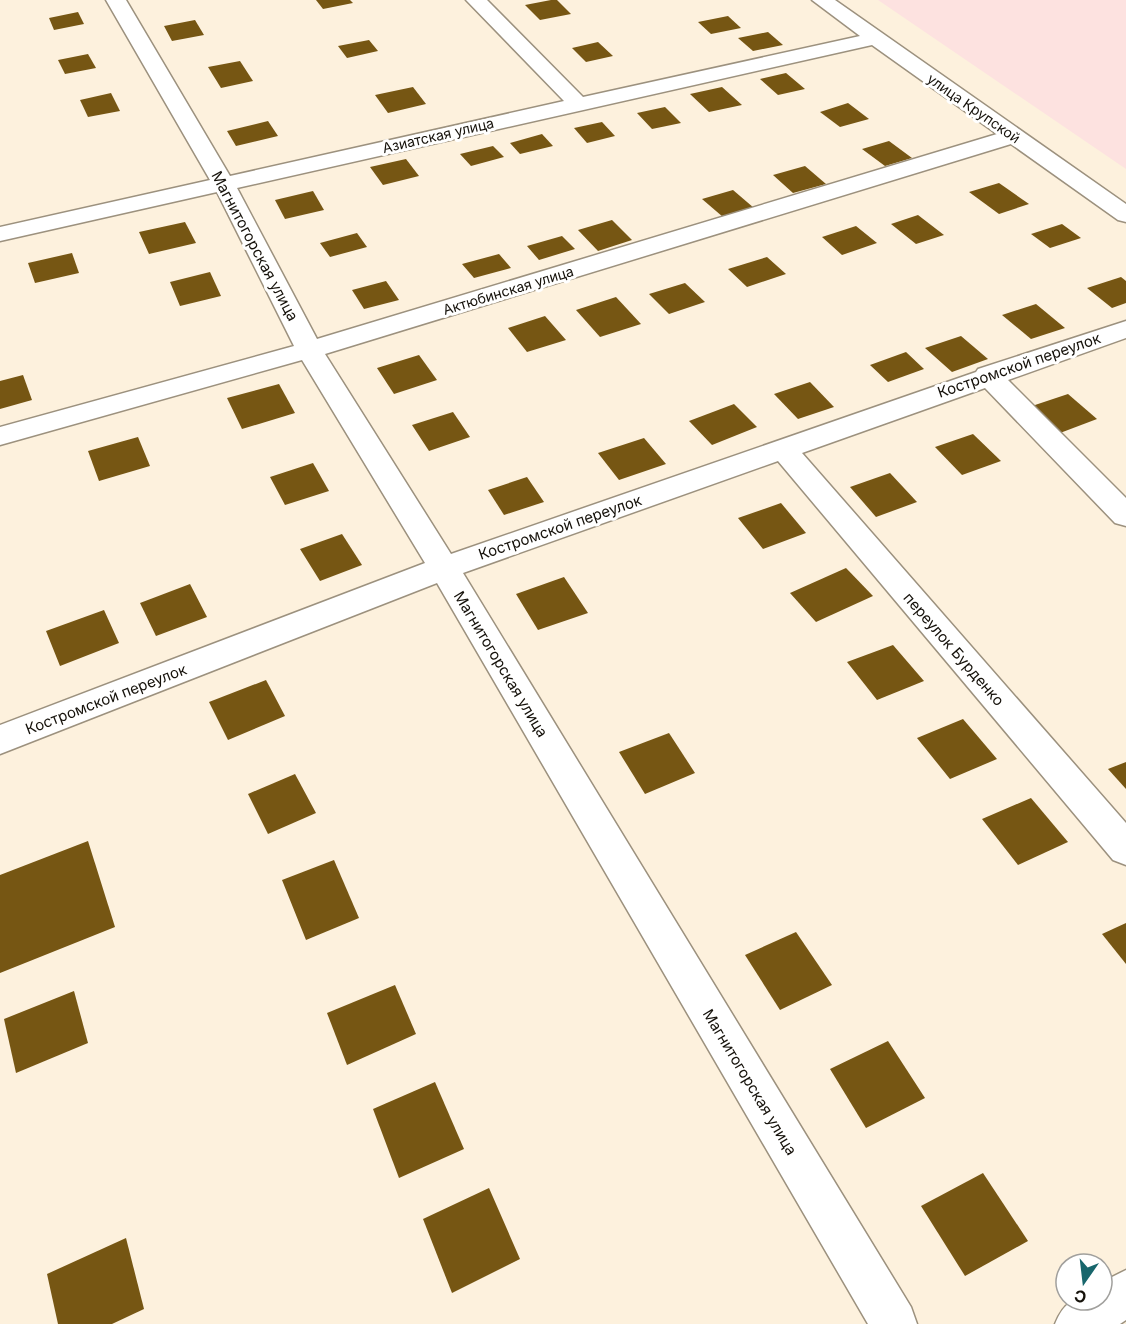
<svg xmlns="http://www.w3.org/2000/svg" width="1126" height="1324" font-family="Inter,sans-serif">
  <rect width="100%" height="100%" fill="#fdf1dd"/>
  <polygon fill="#fde2e0" points="878,0 1126,0 1126,169"/>
  <g fill="#765613">
    <polygon points="316,0 350,0 353,3 323,9"/>
    <polygon points="551,0 557,0 571,14 540,20 525,5"/>
    <polygon points="78,12 84,24 54,30 49,18"/>
    <polygon points="728,16 741,28 711,34 698,22"/>
    <polygon points="195,20 204,35 172,41 164,26"/>
    <polygon points="768,32 783,45 753,51 738,38"/>
    <polygon points="369,40 378,51 347,58 338,46"/>
    <polygon points="598,42 613,56 586,62 572,48"/>
    <polygon points="88,54 96,68 65,74 58,60"/>
    <polygon points="240,61 253,81 221,88 208,67"/>
    <polygon points="786,73 805,89 778,95 760,79"/>
    <polygon points="413,87 426,104 388,113 375,95"/>
    <polygon points="722,87 742,105 709,112 690,94"/>
    <polygon points="111,93 120,111 88,117 80,100"/>
    <polygon points="848,103 869,119 840,127 820,112"/>
    <polygon points="665,107 681,123 652,129 637,113"/>
    <polygon points="268,121 278,136 236,146 227,131"/>
    <polygon points="602,122 615,136 587,143 574,128"/>
    <polygon points="542,134 553,146 520,154 510,143"/>
    <polygon points="889,141 912,158 885,166 862,149"/>
    <polygon points="493,146 504,157 471,166 460,154"/>
    <polygon points="406,159 419,176 383,185 370,167"/>
    <polygon points="805,166 826,184 793,193 773,175"/>
    <polygon points="999,183 1029,204 999,214 969,192"/>
    <polygon points="733,190 754,208 723,217 702,199"/>
    <polygon points="313,191 324,210 285,219 275,200"/>
    <polygon points="918,215 944,235 916,244 891,224"/>
    <polygon points="612,220 632,240 598,251 578,230"/>
    <polygon points="185,222 196,243 149,254 139,232"/>
    <polygon points="1062,224 1081,238 1050,248 1031,234"/>
    <polygon points="856,226 877,243 842,255 822,237"/>
    <polygon points="357,233 367,247 330,257 320,243"/>
    <polygon points="562,236 575,249 539,260 527,246"/>
    <polygon points="72,253 79,273 35,283 28,263"/>
    <polygon points="499,254 511,268 474,278 462,264"/>
    <polygon points="767,257 786,274 747,287 728,269"/>
    <polygon points="210,272 221,296 180,306 170,282"/>
    <polygon points="1121,277 1126,281 1126,303 1112,308 1087,288"/>
    <polygon points="386,281 399,300 364,309 352,290"/>
    <polygon points="685,283 705,302 669,314 649,294"/>
    <polygon points="616,297 641,324 600,337 576,310"/>
    <polygon points="1036,304 1065,328 1031,339 1002,315"/>
    <polygon points="545,316 566,340 527,352 508,328"/>
    <polygon points="961,336 988,359 952,372 925,348"/>
    <polygon points="906,352 924,369 888,382 870,365"/>
    <polygon points="419,355 437,380 394,394 377,368"/>
    <polygon points="23,375 32,400 0,409 0,381"/>
    <polygon points="810,382 834,407 798,419 774,394"/>
    <polygon points="279,384 295,413 242,429 227,398"/>
    <polygon points="1068,394 1097,419 1060,433 1032,406"/>
    <polygon points="734,404 757,427 712,445 689,421"/>
    <polygon points="453,412 470,437 429,451 412,425"/>
    <polygon points="973,434 1001,461 962,475 935,447"/>
    <polygon points="138,437 150,466 99,481 88,451"/>
    <polygon points="644,438 666,464 619,480 598,453"/>
    <polygon points="313,463 329,491 285,505 270,477"/>
    <polygon points="890,473 917,502 876,517 850,487"/>
    <polygon points="527,477 544,502 504,515 488,490"/>
    <polygon points="781,503 806,533 763,549 738,518"/>
    <polygon points="342,534 362,565 320,581 300,549"/>
    <polygon points="846,568 873,596 816,622 790,593"/>
    <polygon points="564,577 588,613 538,630 516,594"/>
    <polygon points="190,584 207,617 156,636 140,603"/>
    <polygon points="104,610 119,643 60,666 46,631"/>
    <polygon points="893,645 924,681 877,700 847,662"/>
    <polygon points="266,680 285,716 228,740 209,702"/>
    <polygon points="963,719 997,759 950,779 917,738"/>
    <polygon points="669,733 695,773 645,794 619,752"/>
    <polygon points="1126,762 1126,789 1108,769"/>
    <polygon points="295,774 316,813 268,834 248,794"/>
    <polygon points="1031,798 1068,842 1018,865 982,819"/>
    <polygon points="88,841 115,927 0,973 0,875"/>
    <polygon points="334,860 359,918 306,940 282,880"/>
    <polygon points="1126,923 1126,964 1102,934"/>
    <polygon points="796,932 832,985 780,1010 745,955"/>
    <polygon points="395,985 416,1034 347,1065 327,1013"/>
    <polygon points="74,991 88,1043 16,1073 4,1019"/>
    <polygon points="888,1041 925,1098 866,1128 830,1069"/>
    <polygon points="435,1082 464,1149 399,1178 373,1109"/>
    <polygon points="983,1173 1028,1241 965,1276 921,1206"/>
    <polygon points="489,1188 520,1259 452,1293 423,1219"/>
    <polygon points="126,1238 144,1309 112,1324 58,1324 47,1274"/>
  </g>
  <g fill="none" stroke-linecap="round" stroke-linejoin="round">
    <g stroke="#9c917e" stroke-width="3">
      <g id="minor">
        <path d="M106,0H126L230,176L564,101L466,0H487L583,97L860,36L812,0H835L1126,204V222L1118,220L1011,144L325,354L451,554L976,372L978,369L1126,321V338L1008,380L1126,498V526L1115,523L985,388L802,453L1126,823V865L1113,860L778,461L463,573L911,1307L917,1324H868L437,583L0,754V725L425,563L302,360L0,445V427L294,346L217,192L0,241V227L210,180ZM872,45L997,134L317,339L237,188Z"/>
        <path d="M1126,1270V1320L1120,1324H1055C1066,1297 1075,1300 1102,1300V1282Z"/>
      </g>
    </g>
    <use href="#minor" fill="#fff" fill-rule="evenodd"/>
  </g>
  <g text-anchor="middle" dominant-baseline="central" stroke-width="6" stroke-linejoin="round" paint-order="stroke">
    <g font-size="14" fill="#15110a" stroke="#fff">
      <text transform="translate(974 108) rotate(35)">улица Крупской</text>
      <text transform="translate(438 135) rotate(-13)">Азиатская улица</text>
      <text transform="translate(508 290) rotate(-17)">Актюбинская улица</text>
    </g>
    <g font-size="15" fill="#15110a" stroke="#fff">
      <text transform="translate(255 246) rotate(62)">Магнитогорская улица</text>
      <text transform="translate(1019 365) rotate(-19)">Костромской переулок</text>
      <text transform="translate(560 527) rotate(-19)">Костромской переулок</text>
      <text transform="translate(954 649) rotate(49)">переулок Бурденко</text>
      <text transform="translate(501 664) rotate(59)">Магнитогорская улица</text>
      <text transform="translate(106 699) rotate(-21)">Костромской переулок</text>
      <text transform="translate(750 1082) rotate(59)">Магнитогорская улица</text>
    </g>
  </g>
  <g transform="translate(1084 1282) rotate(194)"><circle r="28" fill="#ffffff" stroke="#a1a09d" stroke-width="1.5"/>
  <path d="M0-4.5L10 22L0 15L-10 22Z" fill="#18666c"/>
  <text y="-9" font-size="16" font-weight="bold" text-anchor="middle" fill="#15110a">С</text>
  </g>
</svg>
